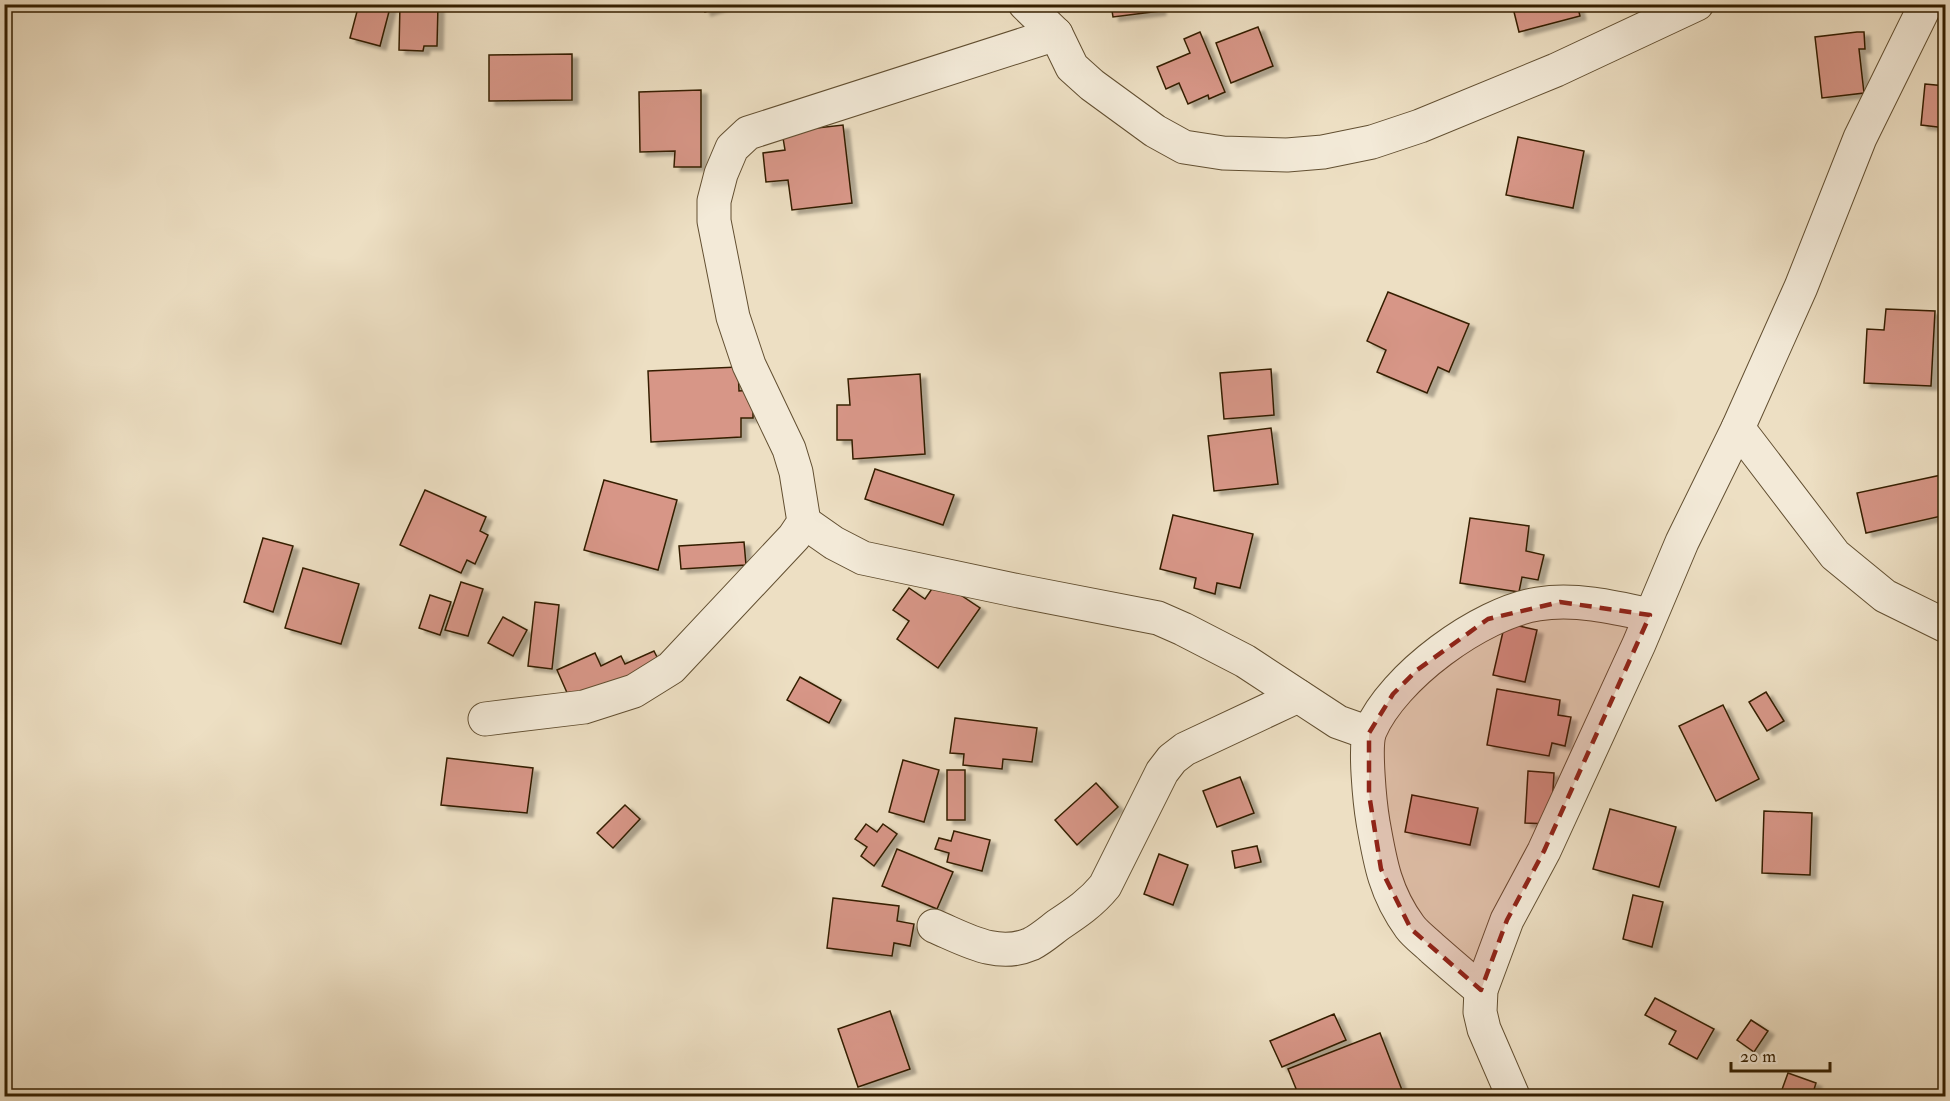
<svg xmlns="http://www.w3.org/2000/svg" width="1950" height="1101" font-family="'IM FELL Double Pica',serif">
  <defs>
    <filter id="shadow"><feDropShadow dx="6" dy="4" stdDeviation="1.5" flood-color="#0004"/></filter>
  </defs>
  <rect width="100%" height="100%" fill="#eddfc3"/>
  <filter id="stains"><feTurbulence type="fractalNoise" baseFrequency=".00333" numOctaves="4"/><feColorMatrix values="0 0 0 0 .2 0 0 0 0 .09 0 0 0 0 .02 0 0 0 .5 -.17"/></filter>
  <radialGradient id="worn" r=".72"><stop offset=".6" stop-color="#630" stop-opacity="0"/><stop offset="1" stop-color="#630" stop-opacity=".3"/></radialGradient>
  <g fill="#d79687" stroke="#341f00" stroke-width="1.5" filter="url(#shadow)">
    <polygon points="359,4 391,4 380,46 350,38"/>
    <polygon points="400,4 438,5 437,46 424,46 423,51 399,50"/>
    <polygon points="703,4 728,4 705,12"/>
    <polygon points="1111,4 1159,4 1160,11 1113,17"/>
    <polygon points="1512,4 1577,4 1580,16 1519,32"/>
    <polygon points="1258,27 1273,66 1231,83 1216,43"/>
    <polygon points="1200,32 1225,92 1209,99 1208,95 1188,104 1179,83 1166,89 1157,67 1190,53 1184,39"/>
    <polygon points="1857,32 1864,32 1865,49 1859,49 1864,93 1822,98 1815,37"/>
    <polygon points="572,54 572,100 489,101 489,55"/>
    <polygon points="1925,84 1946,86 1946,128 1921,125"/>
    <polygon points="701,90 701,167 674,167 675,151 640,152 639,92"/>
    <polygon points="843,125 852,203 792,210 788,180 766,182 763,153 785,150 782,132"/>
    <polygon points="1518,137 1584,151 1573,208 1506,195"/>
    <polygon points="1388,292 1469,324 1449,372 1438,367 1427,393 1377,372 1386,350 1367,341"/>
    <polygon points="1886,309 1935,311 1931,386 1864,383 1867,329 1884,330"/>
    <polygon points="738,367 739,391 753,390 753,418 741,418 741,437 651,442 648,371"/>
    <polygon points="1271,369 1274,415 1224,419 1220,373"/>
    <polygon points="920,374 925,454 853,459 852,440 837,440 837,405 850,405 848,379"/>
    <polygon points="1271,428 1278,484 1214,491 1208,436"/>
    <polygon points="875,469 954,495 943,525 865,499"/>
    <polygon points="1946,474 1946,515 1866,533 1857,493"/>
    <polygon points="604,480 677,500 658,570 584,550"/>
    <polygon points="425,490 486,517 480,531 488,535 475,564 467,560 461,573 400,545"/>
    <polygon points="1173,515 1253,534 1240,588 1217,583 1215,594 1194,588 1196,578 1160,569"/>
    <polygon points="1470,518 1529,526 1526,551 1544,555 1538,580 1522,577 1519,592 1460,583"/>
    <polygon points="263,538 293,546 273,612 244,602"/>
    <polygon points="744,542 746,565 681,569 679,546"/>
    <polygon points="303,568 359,584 341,644 285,628"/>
    <polygon points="938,580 980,608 938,668 897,639 909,621 893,610 909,588 925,599"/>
    <polygon points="461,582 483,589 468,636 445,630"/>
    <polygon points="430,595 451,602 440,635 419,628"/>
    <polygon points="535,602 559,605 552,669 528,666"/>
    <polygon points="503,617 527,630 513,656 488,643"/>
    <polygon points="1505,623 1537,630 1525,682 1493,675"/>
    <polygon points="654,651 663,669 572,704 557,670 595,653 601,666 621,656 625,664"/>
    <polygon points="800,677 841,700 829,723 787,700"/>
    <polygon points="1497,689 1560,700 1558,715 1571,717 1565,746 1552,743 1549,756 1487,745"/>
    <polygon points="1766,692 1784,721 1767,731 1749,702"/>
    <polygon points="1723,705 1759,779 1716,801 1679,726"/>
    <polygon points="955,718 1037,728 1032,762 1003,759 1002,769 963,765 964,754 950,753"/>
    <polygon points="447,758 533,768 527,813 441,805"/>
    <polygon points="903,760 939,770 924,822 889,812"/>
    <rect x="947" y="770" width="18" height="50"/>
    <polygon points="1528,771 1554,773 1551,824 1525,823"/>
    <polygon points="1240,777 1254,813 1217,827 1203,791"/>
    <polygon points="1096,783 1118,807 1077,845 1055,820"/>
    <polygon points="1412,795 1478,808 1470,845 1405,832"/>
    <polygon points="625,805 640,819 613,848 597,833"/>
    <polygon points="1610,809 1676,827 1659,887 1593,869"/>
    <polygon points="1764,811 1812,813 1810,875 1762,873"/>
    <polygon points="866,824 877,832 883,824 897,834 874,866 861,856 867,847 855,839"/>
    <polygon points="954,831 990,840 982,871 947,862 949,853 935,849 939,838 951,841"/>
    <polygon points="1257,846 1261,862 1235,868 1232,851"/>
    <polygon points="897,849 953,872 937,909 882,886"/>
    <polygon points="1159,854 1188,865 1173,905 1144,894"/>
    <polygon points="1633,895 1663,902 1652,947 1623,939"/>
    <polygon points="833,898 899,906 897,921 914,924 910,946 894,943 892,956 827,948"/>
    <polygon points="1655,998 1714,1029 1697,1059 1669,1044 1676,1031 1645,1015"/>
    <polygon points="890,1011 910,1069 858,1087 838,1029"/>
    <polygon points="1334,1014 1346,1040 1282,1067 1270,1041"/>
    <polygon points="1751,1020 1768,1031 1754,1052 1737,1040"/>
    <polygon points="1380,1033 1402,1090 1386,1096 1299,1096 1288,1069"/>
    <polygon points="1788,1073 1816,1083 1812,1096 1780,1095"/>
  </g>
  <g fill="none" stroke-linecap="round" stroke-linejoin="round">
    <g stroke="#624f31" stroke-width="35">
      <g id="minor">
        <polyline points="1025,4 1056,34 1072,67 1092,85 1155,131 1184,147 1223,153 1287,155 1323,152 1372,142 1420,126 1556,70 1697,4"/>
        <polyline points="1738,428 1835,555 1885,596 1946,626"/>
        <polyline points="804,522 834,543 863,558 1019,591 1158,618 1183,629 1245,661 1338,722 1369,733"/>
        <polyline points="485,719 584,707 634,691 671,668 794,537 804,522 796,472 789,449 749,365 733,317 714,221 714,201 721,174 732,148 748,133 1056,34"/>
        <path d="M934,926C965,939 997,959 1031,944C1041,939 1050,931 1058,925C1076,913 1091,903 1105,886L1162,772L1172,759L1185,749L1298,696"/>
        <path d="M1481,990C1465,977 1449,963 1433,949C1426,942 1416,935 1410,927C1385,893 1380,862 1373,822C1370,804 1364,746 1370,731C1393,677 1480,613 1538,604C1575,598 1614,607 1650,615"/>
        <polyline points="1513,1096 1484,1029 1480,1012 1481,990 1507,920 1544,851 1639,644 1682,542 1738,428 1801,287 1860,138 1926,4"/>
      </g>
    </g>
    <use href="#minor" stroke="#f3ead8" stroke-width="33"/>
  </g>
  <path fill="#8f2418" fill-opacity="0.2" stroke="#8f2418" stroke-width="4.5" stroke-dasharray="12 8" stroke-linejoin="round" d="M1560,602L1650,615L1544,851L1507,920L1481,990L1411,929L1381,869L1369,794V733L1393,694L1417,670L1488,619Z"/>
  <rect width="1950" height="1101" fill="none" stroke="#eddfc3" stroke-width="24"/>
  <rect x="6" y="6" width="1938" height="1089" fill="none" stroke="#341f00" stroke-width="3"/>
  <rect x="12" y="12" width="1926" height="1077" fill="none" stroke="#341f00" stroke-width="1.5"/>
  <path d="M1731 1062v9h99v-9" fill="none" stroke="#341f00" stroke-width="3"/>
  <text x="1740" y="1062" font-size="18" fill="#341f00" stroke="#f3ead8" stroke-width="4.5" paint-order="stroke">20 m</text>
  <rect width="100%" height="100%" filter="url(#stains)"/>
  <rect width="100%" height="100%" fill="url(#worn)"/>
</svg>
